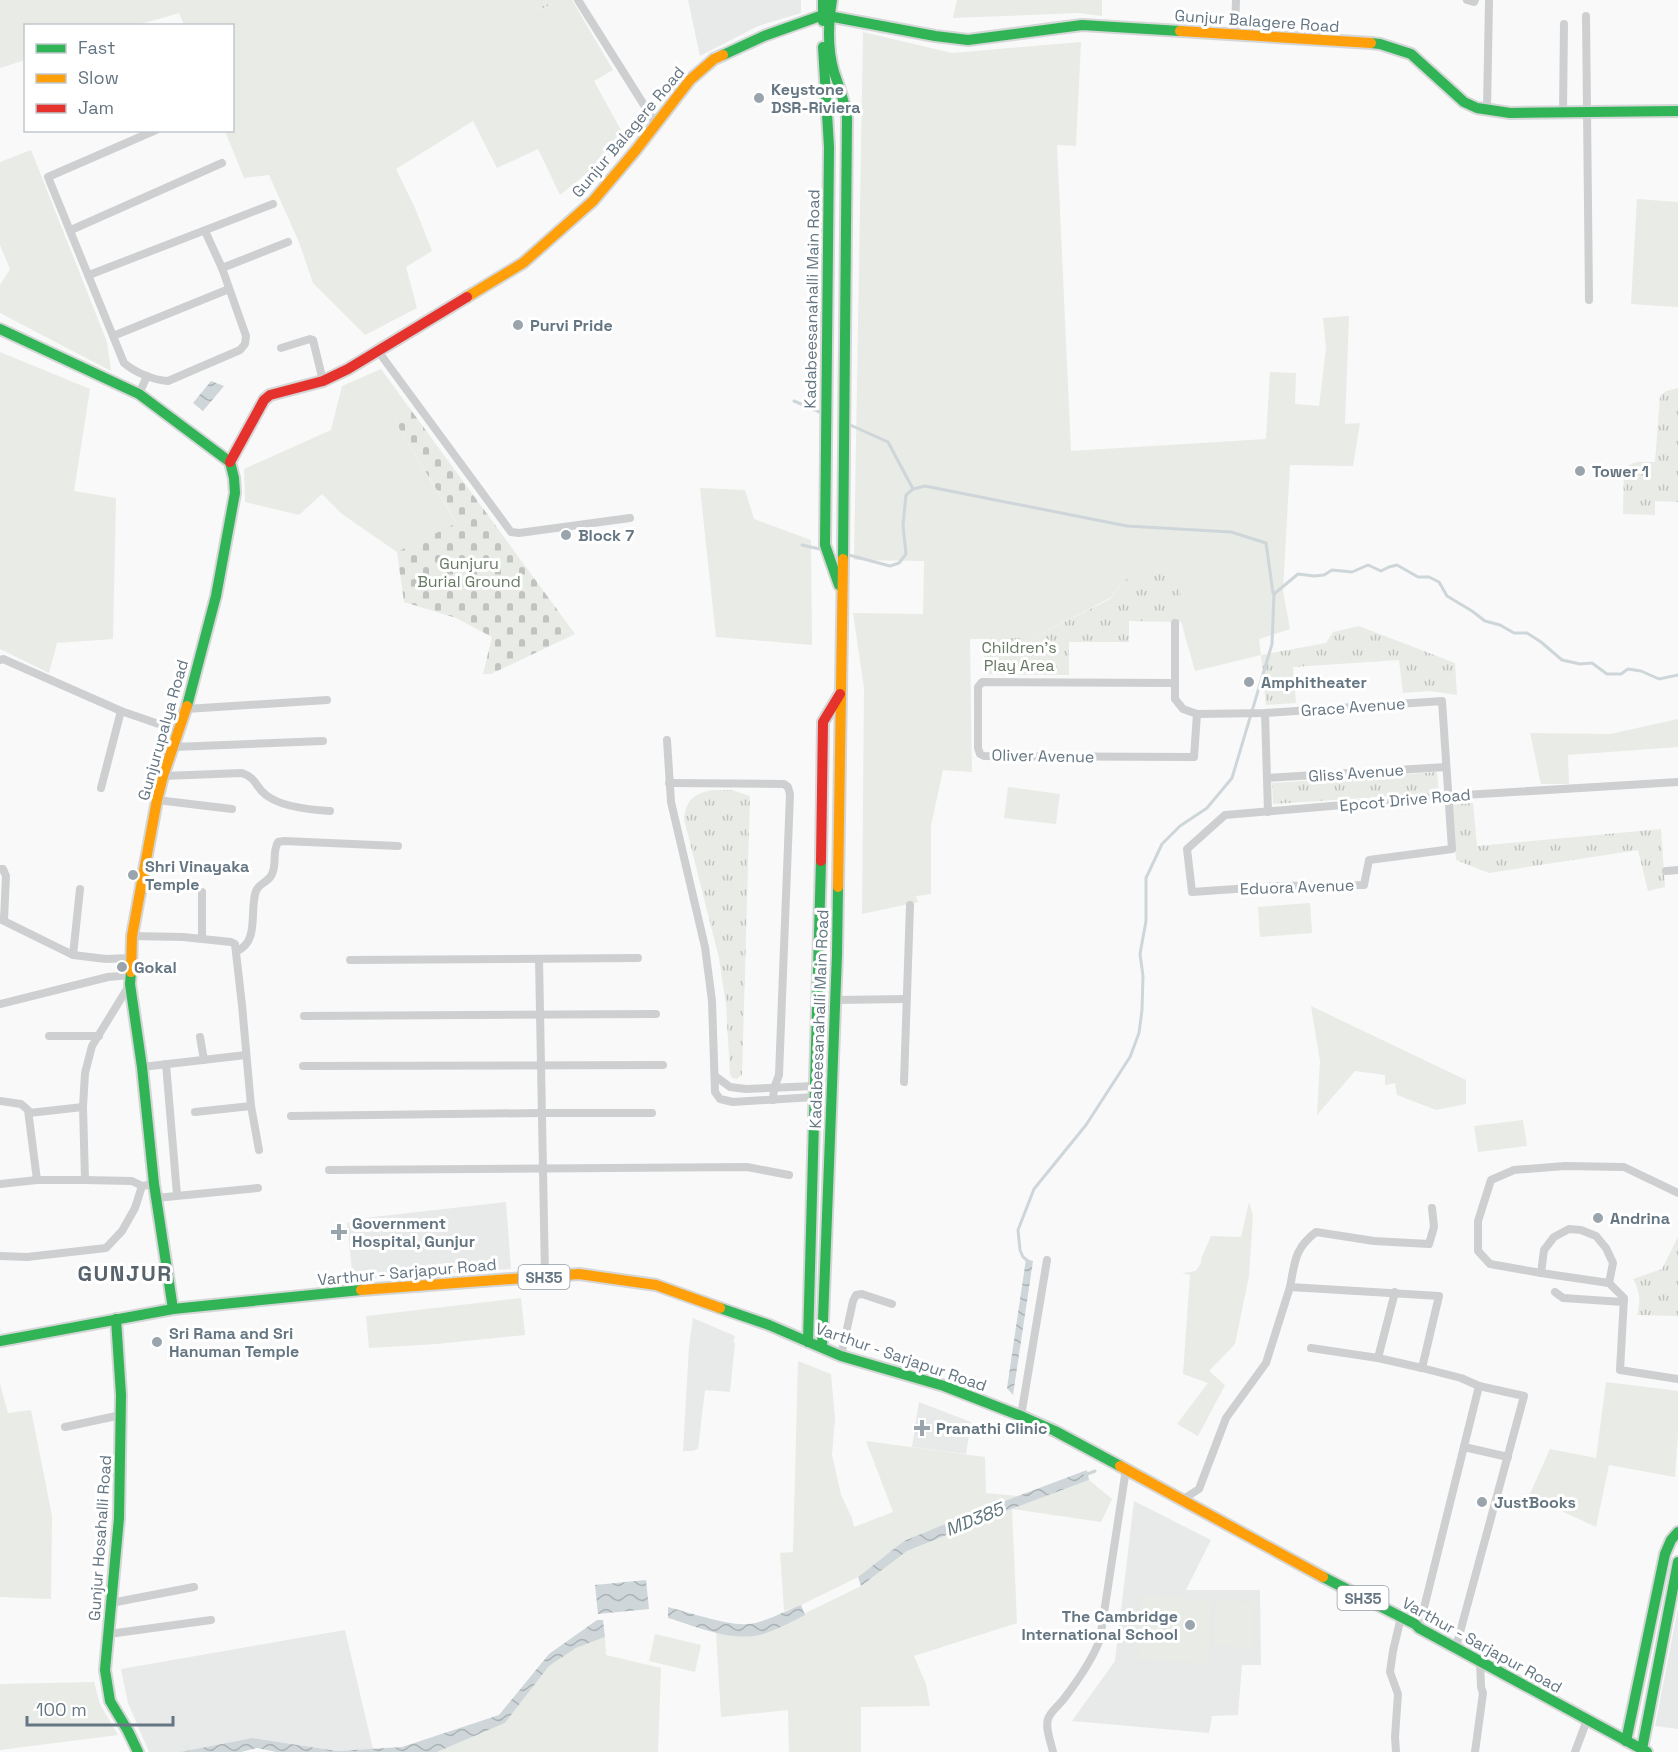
<svg xmlns="http://www.w3.org/2000/svg" width="1678" height="1752" font-family="'Space Grotesk',sans-serif">
  <defs>
    <pattern id="cemetery-stones" width="16" height="16" patternUnits="userSpaceOnUse" patternTransform="scale(1.5)"><rect width="16" height="16" fill="#e8ebe6"/><path d="M2 7V4a2 2 0 0 1 4 0v3zM10 15v-3a2 2 0 0 1 4 0v3z" fill="#c0c3c0"/></pattern>
    <pattern id="park-tufts" width="24" height="20" patternUnits="userSpaceOnUse" patternTransform="scale(1.5)"><rect width="24" height="20" fill="#e8ebe6"/><path d="M3 7l-1-3M5 7V3M7 7l1-3M15 17l-1-3M17 17v-4M19 17l1-3" fill="none" stroke="#c0c3c0"/></pattern>
    <pattern id="water-waves" width="16" height="10" patternUnits="userSpaceOnUse" patternTransform="scale(1.5)"><rect width="16" height="10" fill="#ced6d9"/><path d="M0 5q4-4 8 0t8 0" fill="none" stroke="#abb2b5"/></pattern>
  </defs>
  <rect width="100%" height="100%" fill="#f9f9f9"/>
  <g fill="#e8e9e9">
    <polygon points="688,0 801,0 801,13 758,26 700,56"/>
    <polygon points="506,1202 511,1269 353,1280 347,1223 364,1218"/>
    <polygon points="693,1318 735,1336 733,1342 735,1343 730,1392 705,1390 698,1449 692,1451 683,1451 689,1346"/>
    <polygon points="919,1402 971,1422 966,1454 912,1447"/>
    <polygon points="1134,1501 1211,1540 1186,1590 1260,1590 1261,1665 1242,1665 1238,1715 1212,1716 1209,1733 1072,1721 1115,1661"/>
    <polygon points="1678,1608 1678,1729 1655,1726"/>
    <polygon points="345,1630 373,1749 337,1751 252,1738 180,1752 149,1752 128,1703 121,1669"/>
  </g>
  <g fill="#e8ebe6">
    <polygon points="0,0 531,0 538,10 563,0 572,0 613,70 594,81 627,141 560,195 538,149 497,168 473,121 396,169 415,208 432,251 406,267 417,308 365,335 313,283 299,242 269,175 244,178 225,131 232,130 232,26 184,25 179,13 138,25 26,26 25,60 0,68"/>
    <polygon points="957,0 1102,0 1102,16 1079,13 953,18"/>
    <polygon points="863,32 952,53 1081,42 1076,146 1057,145 1071,451 1266,439 1270,372 1296,373 1295,404 1319,406 1326,348 1323,318 1349,316 1345,424 1360,423 1353,466 1290,465 1283,591 1290,629 1259,639 1261,655 1195,671 1180,618 1180,575 1124,580 1110,598 1033,638 970,639 972,772 943,770 931,826 931,894 916,896 918,902 862,914 864,688 853,613 923,614 924,561 854,560"/>
    <polygon points="31,150 107,342 111,371 0,313 0,285 10,269 0,245 0,162"/>
    <polygon points="1637,199 1678,202 1678,307 1631,304"/>
    <polygon points="0,352 90,389 74,491 116,498 113,639 57,643 49,673 0,649"/>
    <polygon points="381,369 408,406 394,420 457,524 397,552 342,514 322,494 299,515 245,502 244,469 331,430 342,386"/>
    <polygon points="700,488 745,490 754,519 811,540 812,645 716,637"/>
    <polygon points="1678,719 1678,747 1568,755 1569,784 1541,784 1530,733 1610,734"/>
    <polygon points="1008,787 1060,794 1056,824 1004,818"/>
    <polygon points="1310,903 1312,933 1260,937 1258,907"/>
    <polygon points="1311,1006 1466,1080 1466,1104 1436,1110 1397,1095 1395,1083 1385,1085 1385,1075 1355,1071 1317,1115 1320,1061"/>
    <polygon points="1523,1120 1527,1146 1478,1152 1474,1126"/>
    <polygon points="1249,1202 1253,1215 1249,1276 1235,1344 1209,1371 1225,1385 1198,1436 1177,1424 1208,1383 1183,1374 1190,1275 1182,1273 1196,1271 1201,1263 1201,1259 1211,1236 1241,1237"/>
    <polygon points="521,1298 525,1335 436,1344 369,1348 366,1316"/>
    <polygon points="798,1361 831,1374 835,1418 832,1455 841,1495 852,1518 854,1527 893,1512 866,1441 985,1457 986,1493 1019,1496 957,1519 904,1541 858,1577 801,1605 784,1611 780,1553 793,1552"/>
    <polygon points="1606,1382 1678,1391 1678,1433 1675,1477 1609,1465 1596,1527 1529,1496 1550,1449 1596,1458"/>
    <polygon points="0,1384 8,1413 31,1410 52,1516 51,1599 0,1597"/>
    <path d="M1089,1480L1112,1499L1101,1522L1012,1509L1017,1623L914,1656L926,1684L930,1706L861,1707V1752H789L788,1710L721,1717L716,1632C734,1636 748,1637 765,1633L861,1586L907,1551L1011,1509Z"/>
    <polygon points="1141,1595 1212,1600 1208,1664 1137,1659"/>
    <polygon points="1216,1600 1255,1602 1252,1648 1213,1645"/>
    <polygon points="655,1634 701,1645 695,1672 649,1661"/>
    <polygon points="605,1637 606,1655 661,1668 658,1752 437,1752 505,1723 549,1666 576,1648"/>
    <polygon points="94,1682 100,1704 118,1735 0,1750 0,1684"/>
  </g>
  <polygon fill="url(#cemetery-stones)" points="408,406 575,634 491,674 483,674 492,637 456,618 404,602 397,552 457,523 394,420"/>
  <g fill="url(#park-tufts)">
    <polygon points="531,0 563,0 538,10"/>
    <path d="M1678,388V502L1655,501V515L1623,514L1624,470C1633,459 1643,462 1655,462L1660,396L1666,391Z"/>
    <polygon points="1158,571 1180,575 1181,622 1129,621 1129,642 1069,642 1069,675 984,674 984,638 1033,638 1110,599 1124,580"/>
    <polygon points="1359,626 1455,663 1457,695 1430,691 1403,693 1399,660 1293,667 1296,703 1266,705 1261,655 1326,643 1333,632"/>
    <polygon points="1437,772 1439,793 1273,804 1272,783"/>
    <path d="M713,790H732L750,796L742,1075L737,1079L732,1078L730,1074L726,1005L719,958L684,819C686,800 694,793 713,790Z"/>
    <polygon points="1473,803 1477,846 1661,829 1665,887 1648,891 1638,850 1489,873 1456,860 1452,804"/>
    <path d="M1678,1237V1316L1637,1315C1641,1302 1640,1291 1633,1279L1662,1269Z"/>
  </g>
  <g fill="url(#water-waves)">
    <polygon points="211,381 224,386 203,411 193,403"/>
    <polygon points="1026,1259 1033,1261 1013,1395 1007,1388"/>
    <polygon points="1087,1470 1089,1480 1011,1509 907,1551 861,1586 858,1577 904,1541 957,1519"/>
    <polygon points="646,1580 649,1609 598,1614 595,1585"/>
    <path d="M801,1605L805,1615C793,1621 780,1628 766,1633C736,1644 698,1627 668,1618V1607C687,1612 730,1626 747,1624C765,1623 784,1611 801,1605Z"/>
    <polygon points="597,1620 603,1620 605,1637 576,1648 549,1666 505,1723 437,1752 276,1752 257,1748 241,1752 180,1752 252,1738 337,1751 402,1747 499,1715 549,1654"/>
  </g>
  <g fill="none" stroke-linecap="round" stroke-linejoin="round">
    <g stroke="#ced6d9" stroke-width="3">
      <polyline points="794,401 822,413"/>
      <polyline points="848,424 888,442 913,489"/>
      <polyline points="802,545 824,550"/>
      <polyline points="845,554 890,566 899,563 906,554 903,525 906,495 913,489 925,486 1127,526 1231,532 1266,543 1273,593"/>
      <polyline points="1028,1261 1023,1257 1020,1250 1018,1230 1034,1189 1086,1125 1130,1057 1139,1033 1142,1010 1143,976 1140,954 1146,921 1146,878 1162,844 1180,826 1207,808 1232,778 1272,644 1274,594 1298,574 1314,576 1324,575 1332,570 1352,572 1368,565 1381,571 1389,567 1397,565 1418,577 1429,577 1439,582 1447,596 1472,611 1485,621 1500,625 1514,633 1527,633 1541,642 1562,660 1580,664 1592,663 1607,674 1621,674 1628,669 1641,671 1659,679 1678,675"/>
      <polyline points="1085,1475 1095,1471"/>
    </g>
    <g stroke="#d5d6d7" stroke-width="14">
      <g id="fast">
        <polyline points="823,0 823,21"/>
        <path d="M832,0C828,24 827,48 834,72C839,87 845,102 847,118L843,559"/>
        <polyline points="1371,43 1380,44 1411,54 1464,102 1477,108 1510,113 1678,111"/>
        <polyline points="823,47 829,147 825,545 839,585"/>
        <polyline points="723,55 764,36 823,15 935,36 968,40 1082,25 1180,31"/>
        <polyline points="0,329 139,394 230,462 234,478 235,493 216,596 187,706"/>
        <polyline points="131,972 130,984 142,1067 154,1184 173,1309"/>
        <polyline points="720,1308 769,1325 841,1356 944,1386 1021,1416 1055,1431 1120,1466"/>
        <polyline points="116,1319 121,1395 119,1518 105,1670 110,1701 128,1731 138,1752"/>
        <polyline points="0,1341 173,1309 361,1290"/>
        <polyline points="808,1342 821,861"/>
        <polyline points="822,1347 837,954 838,887"/>
        <polyline points="1323,1577 1415,1624 1419,1628 1647,1752"/>
        <polyline points="1626,1741 1665,1554 1671,1540 1678,1532"/>
        <polyline points="1642,1749 1678,1562"/>
      </g>
    </g>
    <g stroke="#d5d6d7" stroke-width="14">
      <g id="slow">
        <polyline points="1180,31 1371,43"/>
        <polyline points="467,297 523,263 593,201 636,150 690,80 714,59 723,55"/>
        <polyline points="838,887 843,559"/>
        <polyline points="131,972 132,936 157,800 163,776 187,706"/>
        <polyline points="361,1290 579,1274 656,1285 720,1308"/>
        <polyline points="1120,1466 1323,1577"/>
      </g>
    </g>
    <g stroke="#d5d6d7" stroke-width="14">
      <g id="jam">
        <polyline points="230,462 264,400 270,395 323,381 348,369 467,297"/>
        <polyline points="821,861 823,722 840,694"/>
      </g>
    </g>
    <g stroke="#cecfd0" stroke-width="8">
      <polyline points="578,0 656,124"/>
      <polyline points="1467,0 1474,2 1475,0"/>
      <polyline points="1586,16 1589,300"/>
      <polyline points="1235,34 1236,0"/>
      <polyline points="1487,109 1489,0"/>
      <polyline points="1563,112 1564,24"/>
      <path d="M156,130L48,177L124,363C136,373 153,380 168,381L240,350L245,344L246,336L222,268L205,231"/>
      <polyline points="71,230 222,163"/>
      <polyline points="222,268 288,242"/>
      <polyline points="89,275 273,204"/>
      <polyline points="113,336 229,289"/>
      <polyline points="281,348 310,339 313,340 323,381"/>
      <polyline points="378,351 511,532 519,533 630,518"/>
      <polyline points="139,394 147,376"/>
      <polyline points="0,660 3,659 121,711 179,731"/>
      <polyline points="1175,683 1175,623"/>
      <polyline points="186,709 327,700"/>
      <polyline points="1265,713 1268,812"/>
      <polyline points="1197,714 1194,757 984,756 980,754 978,748 978,687 982,682 1175,683 1175,699 1183,709 1197,714 1265,713 1442,701 1452,849 1369,860 1364,885 1280,886 1192,892 1187,849 1225,815 1448,796 1678,782"/>
      <polyline points="667,740 671,802 705,947 712,1001 715,1092 720,1099 733,1102 814,1097"/>
      <polyline points="174,747 323,741"/>
      <path d="M163,776L242,773C257,778 255,787 266,795C281,807 311,810 330,811"/>
      <polyline points="1267,778 1446,767"/>
      <polyline points="669,783 784,784 788,787 790,794 779,1075 774,1088 773,1100"/>
      <polyline points="101,788 121,711"/>
      <polyline points="157,800 232,809"/>
      <polyline points="0,869 3,869 6,876 4,920"/>
      <polyline points="1666,871 1678,870"/>
      <polyline points="202,892 202,939"/>
      <polyline points="0,919 73,955 106,959 131,958"/>
      <polyline points="132,936 183,937 231,942 235,944 242,1005 251,1106 259,1150"/>
      <path d="M237,951C260,941 249,910 256,891C259,883 269,882 272,874C277,864 272,852 278,842L284,841L398,846"/>
      <polyline points="73,955 80,889"/>
      <polyline points="539,959 545,1276"/>
      <polyline points="350,960 638,958"/>
      <polyline points="835,1000 906,999"/>
      <polyline points="0,1004 108,977 130,975"/>
      <polyline points="304,1016 656,1014"/>
      <polyline points="49,1036 99,1036"/>
      <polyline points="200,1037 204,1060"/>
      <polyline points="166,1064 177,1195"/>
      <polyline points="303,1066 663,1065"/>
      <polyline points="142,1067 246,1055"/>
      <polyline points="715,1076 730,1087 746,1089 815,1086"/>
      <polyline points="904,1082 910,905"/>
      <polyline points="0,1101 21,1104 28,1110 37,1180"/>
      <polyline points="195,1112 251,1106"/>
      <polyline points="29,1113 83,1107"/>
      <polyline points="291,1116 541,1113 652,1113"/>
      <polyline points="329,1170 747,1167 789,1175"/>
      <polyline points="85,1180 132,1181 142,1186"/>
      <polyline points="0,1184 37,1180 85,1180 83,1107 85,1073 92,1046 130,984"/>
      <polyline points="1678,1193 1624,1167 1565,1166 1514,1170 1491,1180 1478,1221 1478,1251 1490,1264 1541,1273 1609,1283 1624,1298 1620,1370 1678,1379"/>
      <polyline points="156,1198 258,1188"/>
      <polyline points="0,1256 27,1257 106,1248 122,1231 135,1208 142,1186 154,1184"/>
      <polyline points="1541,1273 1544,1250 1554,1237 1569,1229 1581,1230 1596,1236 1606,1248 1613,1263 1609,1283"/>
      <path d="M1290,1287C1295,1262 1294,1249 1316,1232L1374,1241L1429,1244L1434,1227L1432,1208"/>
      <polyline points="1555,1292 1563,1298 1623,1302"/>
      <polyline points="1311,1348 1378,1358 1422,1368 1461,1378 1479,1386 1524,1396 1456,1647"/>
      <polyline points="841,1356 853,1301 856,1295 862,1294 892,1304"/>
      <polyline points="1378,1358 1395,1292"/>
      <polyline points="1021,1416 1047,1260"/>
      <polyline points="65,1427 121,1415"/>
      <polyline points="1464,1447 1508,1457"/>
      <polyline points="1182,1500 1199,1489 1226,1418 1266,1363 1290,1287 1439,1296 1422,1368"/>
      <polyline points="111,1603 194,1587"/>
      <polyline points="1419,1628 1479,1386"/>
      <polyline points="109,1634 211,1620"/>
      <path d="M1053,1752C1051,1742 1045,1729 1048,1719C1050,1712 1058,1706 1063,1700C1076,1683 1093,1659 1100,1639L1126,1469"/>
      <polyline points="1396,1752 1395,1737 1398,1694 1390,1672 1393,1651 1401,1617"/>
      <polyline points="1475,1752 1483,1693 1481,1687 1480,1660"/>
      <polyline points="1575,1752 1587,1720"/>
    </g>
    <use href="#fast" stroke="#30b455" stroke-width="10"/>
    <use href="#slow" stroke="#ff9f0a" stroke-width="10"/>
    <use href="#jam" stroke="#e5322d" stroke-width="10"/>
  </g>
  <g fill="#99a4ac" stroke="#fff" stroke-width="2">
    <circle cx="759" cy="98" r="6"/>
    <circle cx="518" cy="325" r="6"/>
    <circle cx="1580" cy="471" r="6"/>
    <circle cx="566" cy="535" r="6"/>
    <circle cx="1249" cy="682" r="6"/>
    <circle cx="133" cy="875" r="6"/>
    <circle cx="122" cy="967" r="6"/>
    <circle cx="1598" cy="1218" r="6"/>
    <path d="M336 1223h6v6h6v6h-6v6h-6v-6h-6v-6h6z"/>
    <circle cx="157" cy="1342" r="6"/>
    <path d="M919 1419h6v6h6v6h-6v6h-6v-6h-6v-6h6z"/>
    <circle cx="1482" cy="1502" r="6"/>
    <circle cx="1190" cy="1625" r="6"/>
  </g>
  <g text-anchor="middle" dominant-baseline="central" stroke-width="6" stroke-linejoin="round" paint-order="stroke">
    <g fill="#fff" stroke="#939fa8" stroke-width="1.5">
      <rect x="518.5" y="1265" width="51" height="24" rx="4.5"/>
      <rect x="1337.5" y="1586" width="51" height="24" rx="4.5"/>
    </g>
    <g font-size="15" font-weight="bold" fill="#657683">
      <text x="544" y="1277">SH35</text>
      <text x="1363" y="1598">SH35</text>
    </g>
    <g font-size="16" fill="#657683" stroke="#fff">
      <text transform="translate(1257 21) rotate(4)">Gunjur Balagere Road</text>
      <text transform="translate(628 132) rotate(-50)">Gunjur Balagere Road</text>
      <text transform="translate(812 299) rotate(-89)">Kadabeesanahalli Main Road</text>
      <text transform="translate(1353 707) rotate(-4)">Grace Avenue</text>
      <text transform="translate(163 730) rotate(-74)">Gunjurupalya Road</text>
      <text transform="translate(1043 756) rotate(1)">Oliver Avenue</text>
      <text transform="translate(1356 773) rotate(-4)">Gliss Avenue</text>
      <text transform="translate(1405 800) rotate(-5)">Epcot Drive Road</text>
      <text transform="translate(1297 887) rotate(-2)">Eduora Avenue</text>
      <text transform="translate(819 1019) rotate(-88)">Kadabeesanahalli Main Road</text>
      <text transform="translate(407 1272) rotate(-5)">Varthur - Sarjapur Road</text>
      <text transform="translate(901 1357) rotate(19)">Varthur - Sarjapur Road</text>
      <text transform="translate(100 1538) rotate(-86)">Gunjur Hosahalli Road</text>
      <text transform="translate(1482 1645) rotate(29)">Varthur - Sarjapur Road</text>
    </g>
    <g font-size="16" font-weight="bold" fill="#657683" stroke="#fff" text-anchor="start">
      <text x="771" y="89">Keystone<tspan x="771" dy="18">DSR-Riviera</tspan></text>
      <text x="530" y="325">Purvi Pride</text>
      <text x="1592" y="471">Tower 1</text>
      <text x="578" y="535">Block 7</text>
      <text x="1261" y="682">Amphitheater</text>
      <text x="145" y="866">Shri Vinayaka<tspan x="145" dy="18">Temple</tspan></text>
      <text x="134" y="967">Gokal</text>
      <text x="1610" y="1218">Andrina</text>
      <text x="352" y="1223">Government<tspan x="352" dy="18">Hospital, Gunjur</tspan></text>
      <text x="169" y="1333">Sri Rama and Sri<tspan x="169" dy="18">Hanuman Temple</tspan></text>
      <text x="936" y="1428">Pranathi Clinic</text>
      <text x="1494" y="1502">JustBooks</text>
      <text x="1178" y="1616" text-anchor="end">The Cambridge<tspan x="1178" dy="18">International School</tspan></text>
    </g>
    <g font-size="16" fill="#687a64" stroke="#fff">
      <text x="469" y="563">Gunjuru<tspan x="469" dy="18">Burial Ground</tspan></text>
      <text x="1019" y="647">Children's<tspan x="1019" dy="18">Play Area</tspan></text>
    </g>
    <g font-size="18" font-style="italic" fill="#60757c" stroke="#fff">
      <text transform="translate(974 1519) rotate(-22)">MD385</text>
    </g>
    <g font-size="22" font-weight="bold" letter-spacing="1.5" fill="#57646e" stroke="#fff">
      <text x="125" y="1273">GUNJUR</text>
    </g>
  </g>
  <rect x="24" y="24" width="210" height="108" fill="#ffffff" stroke="#c1c8cd" stroke-width="1.5"/>
  <rect x="36" y="44" width="30" height="9" fill="#30b455" stroke="#c1c8cd" stroke-width="1.5"/>
  <text x="78" y="54" font-size="18" fill="#657683">Fast</text>
  <rect x="36" y="74" width="30" height="9" fill="#ff9f0a" stroke="#c1c8cd" stroke-width="1.5"/>
  <text x="78" y="84" font-size="18" fill="#657683">Slow</text>
  <rect x="36" y="104" width="30" height="9" fill="#e5322d" stroke="#c1c8cd" stroke-width="1.5"/>
  <text x="78" y="114" font-size="18" fill="#657683">Jam</text>
  <path d="M27 1716v9h146v-9" fill="none" stroke="#657683" stroke-width="3"/>
  <text x="36" y="1716" font-size="18" fill="#657683" stroke="#ffffff" stroke-width="4.5" paint-order="stroke">100 m</text>
</svg>
